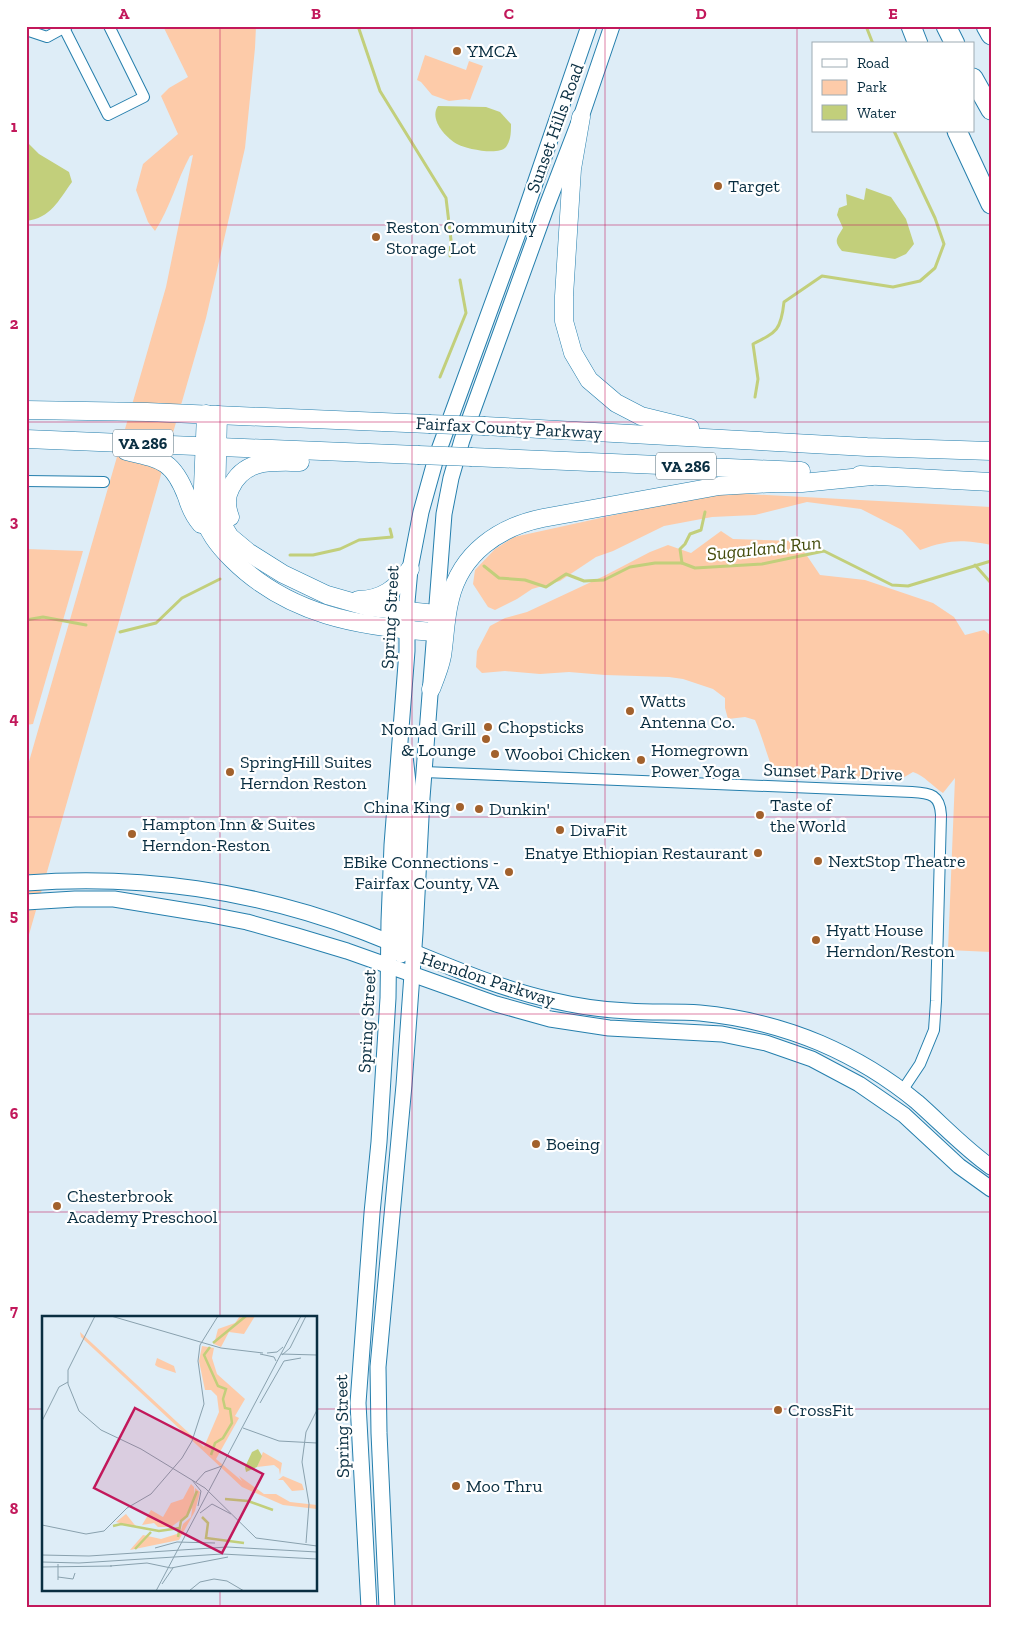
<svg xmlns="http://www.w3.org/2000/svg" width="1017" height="1634" font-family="'Zilla Slab',serif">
  <rect width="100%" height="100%" fill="#deedf7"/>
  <g fill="#fdcba9">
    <path d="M163,26H256L255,48L245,148L206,318L26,945V772L166,287L193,155L190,156C177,180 170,208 155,231L148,222L136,190L143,164L178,134L161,96L169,88L188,77Z"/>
    <polygon points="425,55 466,70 469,61 483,66 470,100 466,99 449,101 432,95 421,82 417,80"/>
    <path d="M728,493L991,507V545C961,539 948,540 920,550L902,530L861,509L807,502L755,515L712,517L664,526L613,551L596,557L560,581L532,589L517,599L495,610L488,607L473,584L475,570L495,549L514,537L637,510Z"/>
    <path d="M721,531L733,539L797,541L820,575L865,580L933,603L954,617L965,635L984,630L991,636V952L948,950L955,778L943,793C932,786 925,776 913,772L901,779L790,777L775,775C767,757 763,738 755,720L745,717L728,719L725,708V698L713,689L683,679L669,677L605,675L569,672L540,674L505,671L482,673L476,667L477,651L490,626L505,618L527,612L604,576L650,552L668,545L691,553Z"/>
    <polygon points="26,549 83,551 33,724 26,725"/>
  </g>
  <g fill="#c2cf7b">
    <path d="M438,106L486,107L500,112L511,124C511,132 511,140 506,147C499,156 466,149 457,144C445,137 429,119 438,106Z"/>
    <path d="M26,141L39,154L69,172L72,182C58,201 51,218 26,221Z"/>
    <path d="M866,188L891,197L906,219L914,244L906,254L895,259L842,251C833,241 837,238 843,228L837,215L839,208L847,205L846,194L864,200Z"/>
  </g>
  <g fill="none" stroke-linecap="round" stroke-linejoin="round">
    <g stroke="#c2cf7b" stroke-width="3">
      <polyline points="358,26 380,91 446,198 451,240 450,256"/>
      <polyline points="866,26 873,44"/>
      <polyline points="440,377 466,313 460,280"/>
      <path d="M755,397L758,379L753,344C777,332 781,330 784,302L822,276L893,287L920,281L935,268L944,244L935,218L894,131"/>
      <polyline points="290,555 313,555 340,549 359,540 392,537 390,529"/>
      <polyline points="682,563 680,549 685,544 690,534 701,530 705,512"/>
      <polyline points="975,565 991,583"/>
      <polyline points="484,566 499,578 525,580 546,587 566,574 584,581 604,580 630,567 655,563 682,563 695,568 762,564 824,551 892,585 908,586 991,561"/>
      <polyline points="26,620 43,617 86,625"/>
      <polyline points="120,632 156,623 182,598 220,579"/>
    </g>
    <g stroke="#257fad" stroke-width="12">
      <g id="minor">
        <polyline points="64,28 108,115 144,97 109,26"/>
        <polyline points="26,30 47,37 67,26"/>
        <polyline points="26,481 104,482"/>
        <path d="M424,772L912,792C931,793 940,795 941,815L936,1001L934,1030L920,1064L902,1091"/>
      </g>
    </g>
    <g stroke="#257fad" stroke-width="17">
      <g id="secondary">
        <path d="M26,883C140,874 255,891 361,931C424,955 485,985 551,1000C576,1006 602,1010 628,1011C652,1013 676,1011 700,1013C741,1017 782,1027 820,1043C855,1058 888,1078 917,1102C942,1124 964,1148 991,1167"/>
        <polyline points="26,902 75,899 114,899 206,914 247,922 297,936 347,951 496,1004 550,1019 609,1028 722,1034 766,1043 812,1059 859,1084 904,1115 959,1166 991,1189"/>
        <polyline points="401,955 409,791 405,756"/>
        <polyline points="369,1608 358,1403 372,1213 379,1142 388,998 389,921 392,845 407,651 407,602 410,569 421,512 436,458 517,236 589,26"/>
        <polyline points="387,1608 379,1433 378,1367 404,1085 415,933 422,798 444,514 451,478 462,440 546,208 581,117 612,26"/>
      </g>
    </g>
    <g stroke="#257fad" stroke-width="19">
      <g id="trunk">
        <polyline points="581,117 572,169 564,296 564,321 573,353 589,380 616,403 641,416 690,428"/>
        <polyline points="26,410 147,412 429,424"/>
        <path d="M206,414L202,511C207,531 218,545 232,559C288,615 360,627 435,632"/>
        <polyline points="218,415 216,502 218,518 230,537 248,552 283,574 327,595 369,607 436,614"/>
        <polyline points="485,426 867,447 991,451"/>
        <polyline points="26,439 418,455"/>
        <path d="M126,451C161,459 173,460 187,497C190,507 194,516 201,524"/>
        <polyline points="472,457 801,471"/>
        <polyline points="860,475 991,482"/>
        <path d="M230,517C226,507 226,496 231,487C245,458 273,462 300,462"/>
        <path d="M358,600C381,600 397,589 410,569"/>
        <path d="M431,689C435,679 440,667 442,656C445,637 445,618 450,599C461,553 499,527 543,518L719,486L775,483H802L872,476"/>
      </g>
    </g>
    <g stroke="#257fad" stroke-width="21">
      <g id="motorway">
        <polyline points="911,26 918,44"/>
        <polyline points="946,26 955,44"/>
        <polyline points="986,26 991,35"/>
        <polyline points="973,78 991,110"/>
        <polyline points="957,131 991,204"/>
      </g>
    </g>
    <use href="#minor" stroke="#fff" stroke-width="10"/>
    <use href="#secondary" stroke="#fff" stroke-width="15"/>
    <use href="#trunk" stroke="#fff" stroke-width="18"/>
    <use href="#motorway" stroke="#fff" stroke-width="19"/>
    <g stroke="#257fad" stroke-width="19" stroke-linecap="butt">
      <g id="trunk-bridge">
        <polyline points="429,424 485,426"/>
        <polyline points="418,455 472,457"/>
      </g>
    </g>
    <use href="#trunk-bridge" stroke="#fff" stroke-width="18"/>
  </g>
  <path fill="none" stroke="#c2185b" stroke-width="1" stroke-opacity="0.55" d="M220,26V1318M412,26V1608M605,26V1608M797,26V1608M26,225H991M26,422H991M26,620H991M26,817H991M26,1014H991M26,1212H991M26,1409H44M316,1409H991M220,1590V1608"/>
  <g fill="#a2612c" stroke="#fff" stroke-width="2">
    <circle cx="457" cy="51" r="5"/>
    <circle cx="718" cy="186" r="5"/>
    <circle cx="376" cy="237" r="5"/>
    <circle cx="630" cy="711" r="5"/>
    <circle cx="488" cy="727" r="5"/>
    <circle cx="486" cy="739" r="5"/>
    <circle cx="495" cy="754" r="5"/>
    <circle cx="641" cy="760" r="5"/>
    <circle cx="230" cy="772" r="5"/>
    <circle cx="460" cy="807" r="5"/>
    <circle cx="479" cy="809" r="5"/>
    <circle cx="760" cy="815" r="5"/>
    <circle cx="560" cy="830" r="5"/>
    <circle cx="132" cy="834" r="5"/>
    <circle cx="758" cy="853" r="5"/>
    <circle cx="818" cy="861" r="5"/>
    <circle cx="509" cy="872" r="5"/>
    <circle cx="816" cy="940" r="5"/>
    <circle cx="536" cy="1144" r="5"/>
    <circle cx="57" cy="1206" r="5"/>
    <circle cx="778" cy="1410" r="5"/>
    <circle cx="456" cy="1486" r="5"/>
  </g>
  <g text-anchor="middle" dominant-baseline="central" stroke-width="4.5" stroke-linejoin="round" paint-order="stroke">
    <g fill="#fff" stroke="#536d7a" stroke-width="1">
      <rect x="113" y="429.5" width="60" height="27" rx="4"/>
      <rect x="656" y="452.5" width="60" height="27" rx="4"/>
    </g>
    <g font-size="16" font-weight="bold" fill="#092e41">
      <text x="143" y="443">VA 286</text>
      <text x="686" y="466">VA 286</text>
    </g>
    <g font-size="18" fill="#092e41" stroke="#fff" text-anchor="start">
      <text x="467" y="51">YMCA</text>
      <text x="728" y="186">Target</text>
      <text x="386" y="227">Reston Community<tspan x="386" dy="21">Storage Lot</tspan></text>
      <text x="640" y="701">Watts<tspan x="640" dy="21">Antenna Co.</tspan></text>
      <text x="498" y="727">Chopsticks</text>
      <text x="476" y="729" text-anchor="end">Nomad Grill<tspan x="476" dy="21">&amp; Lounge</tspan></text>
      <text x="651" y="750">Homegrown<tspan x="651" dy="21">Power Yoga</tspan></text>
      <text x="505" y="754">Wooboi Chicken</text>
      <text x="240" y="762">SpringHill Suites<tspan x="240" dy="21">Herndon Reston</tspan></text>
      <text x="770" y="805">Taste of<tspan x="770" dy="21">the World</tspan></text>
      <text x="450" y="807" text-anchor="end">China King</text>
      <text x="489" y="809">Dunkin'</text>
      <text x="142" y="824">Hampton Inn &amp; Suites<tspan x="142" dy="21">Herndon-Reston</tspan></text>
      <text x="570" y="830">DivaFit</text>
      <text x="748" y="853" text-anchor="end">Enatye Ethiopian Restaurant</text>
      <text x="828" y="861">NextStop Theatre</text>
      <text x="499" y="862" text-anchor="end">EBike Connections -<tspan x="499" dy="21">Fairfax County, VA</tspan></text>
      <text x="826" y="930">Hyatt House<tspan x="826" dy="21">Herndon/Reston</tspan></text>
      <text x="546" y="1144">Boeing</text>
      <text x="67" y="1196">Chesterbrook<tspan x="67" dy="21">Academy Preschool</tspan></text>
      <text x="788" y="1410">CrossFit</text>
      <text x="466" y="1486">Moo Thru</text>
    </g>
    <g font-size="18" fill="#092e41" stroke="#fff">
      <text transform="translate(555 128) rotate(-70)">Sunset Hills Road</text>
      <text transform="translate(509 428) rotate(3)">Fairfax County Parkway</text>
      <text transform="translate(390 617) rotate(-87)">Spring Street</text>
      <text transform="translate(833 772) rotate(2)">Sunset Park Drive</text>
      <text transform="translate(488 979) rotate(18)">Herndon Parkway</text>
      <text transform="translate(367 1021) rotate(-87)">Spring Street</text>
      <text transform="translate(342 1426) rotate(-91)">Spring Street</text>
    </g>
    <g font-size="19" font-style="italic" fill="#444c0c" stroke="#fff">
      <text transform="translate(764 548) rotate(-6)">Sugarland Run</text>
    </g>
  </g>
  <g transform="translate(42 1316)">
    <rect width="275" height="275" fill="#deedf7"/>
    <path d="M198,0H213L202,18L187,16L179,31L172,28L176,13L193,7ZM38,16L162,131L177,96L175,80L169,74H163L157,45L160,30L172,32L170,42L175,58L203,83L193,100L197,102L174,143L200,165L197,160L222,178H234L248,186L275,189V193L241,189L200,171L39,21ZM115,42L132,50L134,57L116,51L113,49ZM221,136L240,147L238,159L237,153L232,149L215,151ZM241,160L260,168L262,174L250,175L241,164H236ZM149,168L152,171V188L147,198L129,211H116L112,207L100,209L109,194L121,201L129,187L141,183ZM153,172L158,176L153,195L137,224L88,234L101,219L119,223L138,217L141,208L149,201ZM84,198L92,208L96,212L74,206Z" fill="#fdcba9"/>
    <path d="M216,133L220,140L215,151L204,156L203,151L210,136Z" fill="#c2cf7b"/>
    <path fill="none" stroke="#c2cf7b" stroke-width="2.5" d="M171,27L204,0M168,31L162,39L176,70L184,73L181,83L183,92L188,93L190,107L181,122L173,127L169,139M183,183L206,185L231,194M160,201L166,207L164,222L202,227M71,210L79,208L117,215L138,212M136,221L139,205L145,200L155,175M93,233L109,216"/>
    <path fill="none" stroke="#89a1ae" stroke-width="1" d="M53,0L26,54V68L37,95L59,114L99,133L163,172L214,222L275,230M69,0L179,32L221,37M225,37L235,36L241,31M218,38L232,41L234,45M239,38L275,39M240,39L248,32L264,0M218,87L242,45L259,42M0,105L17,71L26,66M201,112L237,125L275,127M150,164L159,175L156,190M154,166L163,156L180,150M158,197L170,188L189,198M0,209L44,218L62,215L85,192L109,178L140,142L150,125L162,88L156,45L158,29L176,0M264,227L267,188L260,146L264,116L275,94M113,232L135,226L173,227M0,239L47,240L185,231L275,236M0,246L37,247L180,238L275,243M68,250L105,247L129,252L186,241M0,251L70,250M16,261L31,263L33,257M16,264V248M120,268L131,252M114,275L259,0M147,275L158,266L172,263L185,265L202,275"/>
    <path fill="#c2185b" fill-opacity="0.15" stroke="#c2185b" stroke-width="2.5" d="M93,92L221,158L180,237L52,172Z"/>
    <rect width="275" height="275" fill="none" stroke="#092e41" stroke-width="2.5"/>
  </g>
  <rect width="1017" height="1634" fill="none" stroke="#ffffff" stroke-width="55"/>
  <rect x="812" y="42" width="162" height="90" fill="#ffffff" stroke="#9dabb3"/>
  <rect x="822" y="59" width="25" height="8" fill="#ffffff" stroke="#9dabb3"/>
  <text x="857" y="68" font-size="15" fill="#092e41">Road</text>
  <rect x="822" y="80" width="25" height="15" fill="#fdcba9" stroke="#9dabb3"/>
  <text x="857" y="92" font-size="15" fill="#092e41">Park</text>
  <rect x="822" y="105" width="25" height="15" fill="#c2cf7b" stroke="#9dabb3"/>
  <text x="857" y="118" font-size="15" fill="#092e41">Water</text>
  <rect x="28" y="28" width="962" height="1578" fill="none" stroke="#c2185b" stroke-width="2"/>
  <g font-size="16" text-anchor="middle" font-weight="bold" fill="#c2185b">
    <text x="124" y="19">A</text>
    <text x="316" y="19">B</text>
    <text x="509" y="19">C</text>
    <text x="701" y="19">D</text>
    <text x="893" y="19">E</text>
    <text x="14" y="132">1</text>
    <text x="14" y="329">2</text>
    <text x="14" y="527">3</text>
    <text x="14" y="724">4</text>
    <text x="14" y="921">5</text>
    <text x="14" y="1119">6</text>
    <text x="14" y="1316">7</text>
    <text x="14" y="1514">8</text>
  </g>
</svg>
